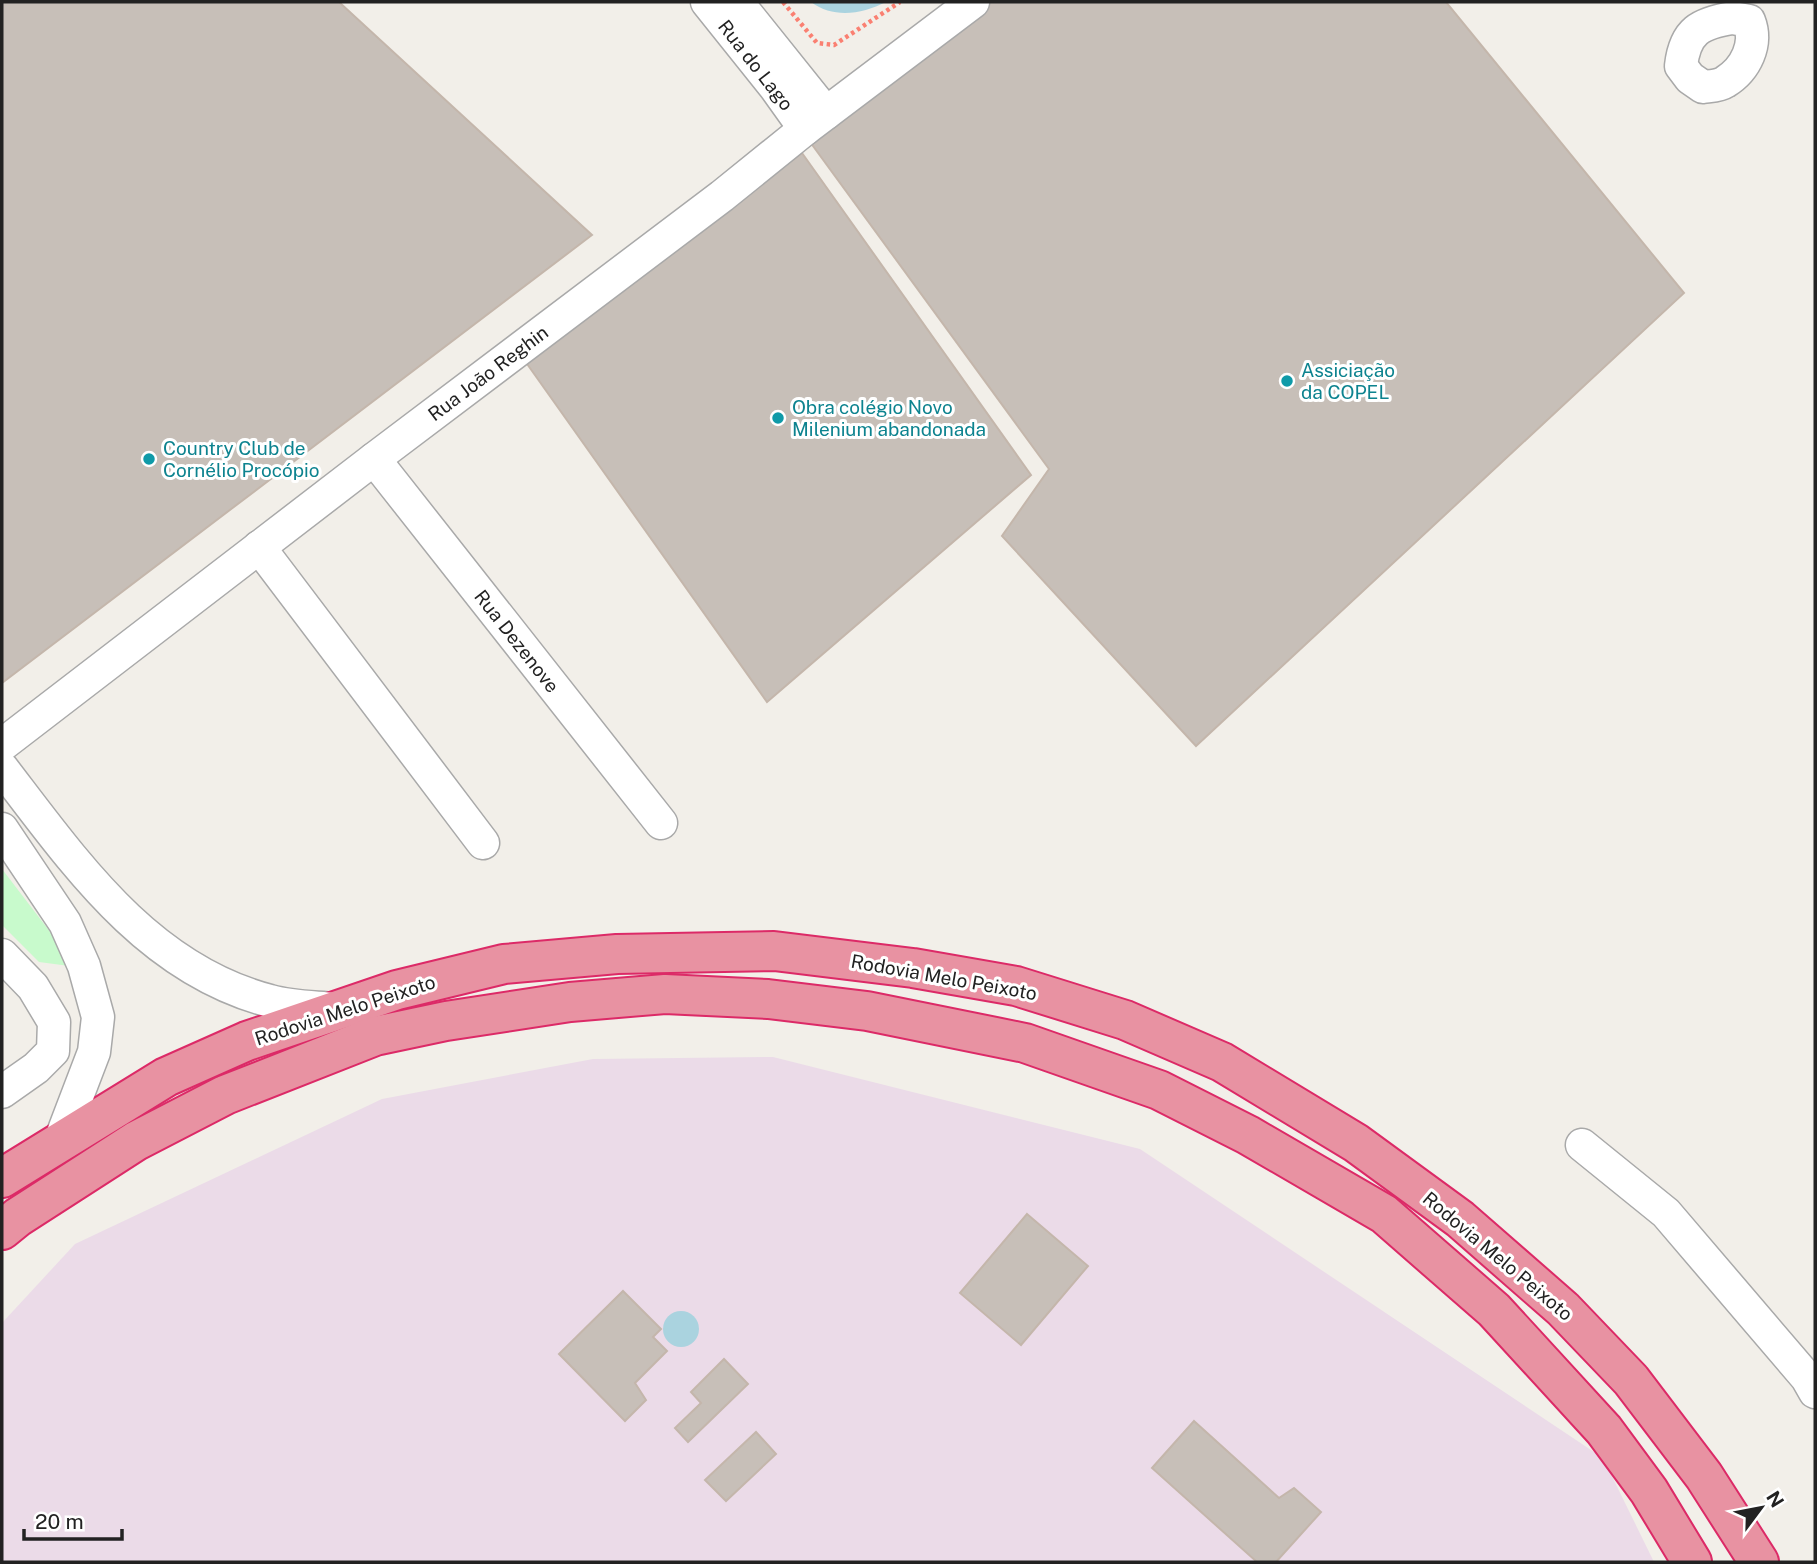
<svg xmlns="http://www.w3.org/2000/svg" width="1817" height="1564" font-family="'Public Sans',sans-serif">
  <rect width="100%" height="100%" fill="#f2efe9"/>
  <polygon fill="#ebdbe8" points="773,1057 1140,1149 1603,1458 1654,1562 2,1562 2,1323 75,1244 382,1099 593,1059"/>
  <polygon fill="#c8facc" points="2,869 77,967 39,962 2,925"/>
  <g fill="#aad3df">
    <path d="M811,2H886C862,14 834,19 811,2Z"/>
    <circle cx="681" cy="1329" r="18"/>
  </g>
  <g fill="#c7bfb8" stroke="#c4b6ab" stroke-width="2">
    <polygon points="2,2 339,2 592,235 2,683"/>
    <polygon points="983,2 1446,2 1684,293 1196,746 1002,536 1049,469 805,135"/>
    <polygon points="802,153 1031,475 767,702 525,361"/>
    <polygon points="1027,1214 1088,1266 1021,1345 960,1293"/>
    <polygon points="623,1291 661,1329 653,1337 667,1351 635,1383 646,1400 625,1421 559,1354"/>
    <polygon points="724,1359 748,1384 688,1442 675,1428 701,1403 691,1392"/>
    <polygon points="1194,1421 1279,1498 1294,1488 1321,1512 1276,1562 1257,1562 1152,1468"/>
    <polygon points="756,1432 776,1454 726,1501 705,1480"/>
  </g>
  <g fill="none" stroke-linecap="round" stroke-linejoin="round">
    <g stroke="#a9a9a9" stroke-width="35">
      <g id="minor">
        <polyline points="707,2 775,87 805,129"/>
        <polyline points="737,2 826,113"/>
        <path d="M1733,18L1749,21C1758,44 1746,69 1725,82C1719,86 1710,86 1703,87L1690,78L1681,66C1685,31 1700,23 1733,18Z"/>
        <polyline points="374,459 661,823"/>
        <polyline points="259,547 483,843"/>
        <polyline points="2,745 374,459 722,196 805,129 973,2"/>
        <path d="M2,768C75,863 147,969 270,1001C291,1007 313,1007 334,1009"/>
        <polyline points="2,829 65,923 84,966 98,1017 94,1052 60,1141"/>
        <polyline points="2,955 33,987 54,1022 53,1051 36,1068 2,1092"/>
        <polyline points="1582,1145 1666,1213 1807,1378 1815,1392"/>
      </g>
    </g>
    <g stroke="#dc2a67" stroke-width="42">
      <g id="highway">
        <polyline points="2,1178 166,1077 247,1041 397,990 504,964 617,954 774,951 913,968 1016,986 1125,1020 1222,1062 1356,1143 1460,1219 1563,1309 1631,1380 1704,1476 1759,1562"/>
        <polyline points="2,1230 18,1217 136,1141 225,1095 375,1036 446,1021 570,1002 665,994 768,999 867,1011 1025,1043 1159,1090 1248,1135 1384,1214 1494,1310 1604,1430 1649,1491 1692,1562"/>
      </g>
    </g>
    <polyline stroke="#fa8072" stroke-width="4.5" stroke-dasharray="3.5 3.5" stroke-linecap="butt" points="783,2 817,43 834,45 900,2"/>
    <use href="#minor" stroke="#fff" stroke-width="32"/>
    <use href="#highway" stroke="#e892a2" stroke-width="38"/>
  </g>
  <g fill="#0f9aa8" stroke="#fff" stroke-width="2.5">
    <circle cx="1287" cy="381" r="7"/>
    <circle cx="778" cy="418" r="7"/>
    <circle cx="149" cy="459" r="7"/>
  </g>
  <g text-anchor="middle" dominant-baseline="central" stroke-width="6" stroke-linejoin="round" paint-order="stroke">
    <g font-size="19" fill="#222" stroke="#fff">
      <text transform="translate(756 65) rotate(52)">Rua do Lago</text>
      <text transform="translate(488 373) rotate(-37)">Rua João Reghin</text>
      <text transform="translate(517 641) rotate(52)">Rua Dezenove</text>
      <text transform="translate(944 977) rotate(10)">Rodovia Melo Peixoto</text>
      <text transform="translate(345 1010) rotate(-18)">Rodovia Melo Peixoto</text>
      <text transform="translate(1498 1256) rotate(40)">Rodovia Melo Peixoto</text>
    </g>
    <g font-size="19" fill="#0d838f" stroke="#fff" text-anchor="start">
      <text x="1301" y="370">Assiciação<tspan x="1301" dy="22">da COPEL</tspan></text>
      <text x="792" y="407">Obra colégio Novo<tspan x="792" dy="22">Milenium abandonada</tspan></text>
      <text x="163" y="448">Country Club de<tspan x="163" dy="22">Cornélio Procópio</tspan></text>
    </g>
  </g>
  <rect width="1817" height="1564" fill="none" stroke="#222222" stroke-width="7"/>
  <g transform="translate(1761 1508) rotate(58)" stroke="#ffffff" stroke-width="5" paint-order="stroke">
  <path d="M0-5L12 26L0 18L-12 26Z" fill="#222222"/>
  <text y="-10" font-size="19" font-weight="bold" text-anchor="middle" fill="#222222">N</text>
  </g>
  <path d="M24 1529v10h98v-10" fill="none" stroke="#222222" stroke-width="3.5"/>
  <text x="35" y="1529" font-size="21" fill="#222222" stroke="#ffffff" stroke-width="5" paint-order="stroke">20 m</text>
</svg>
